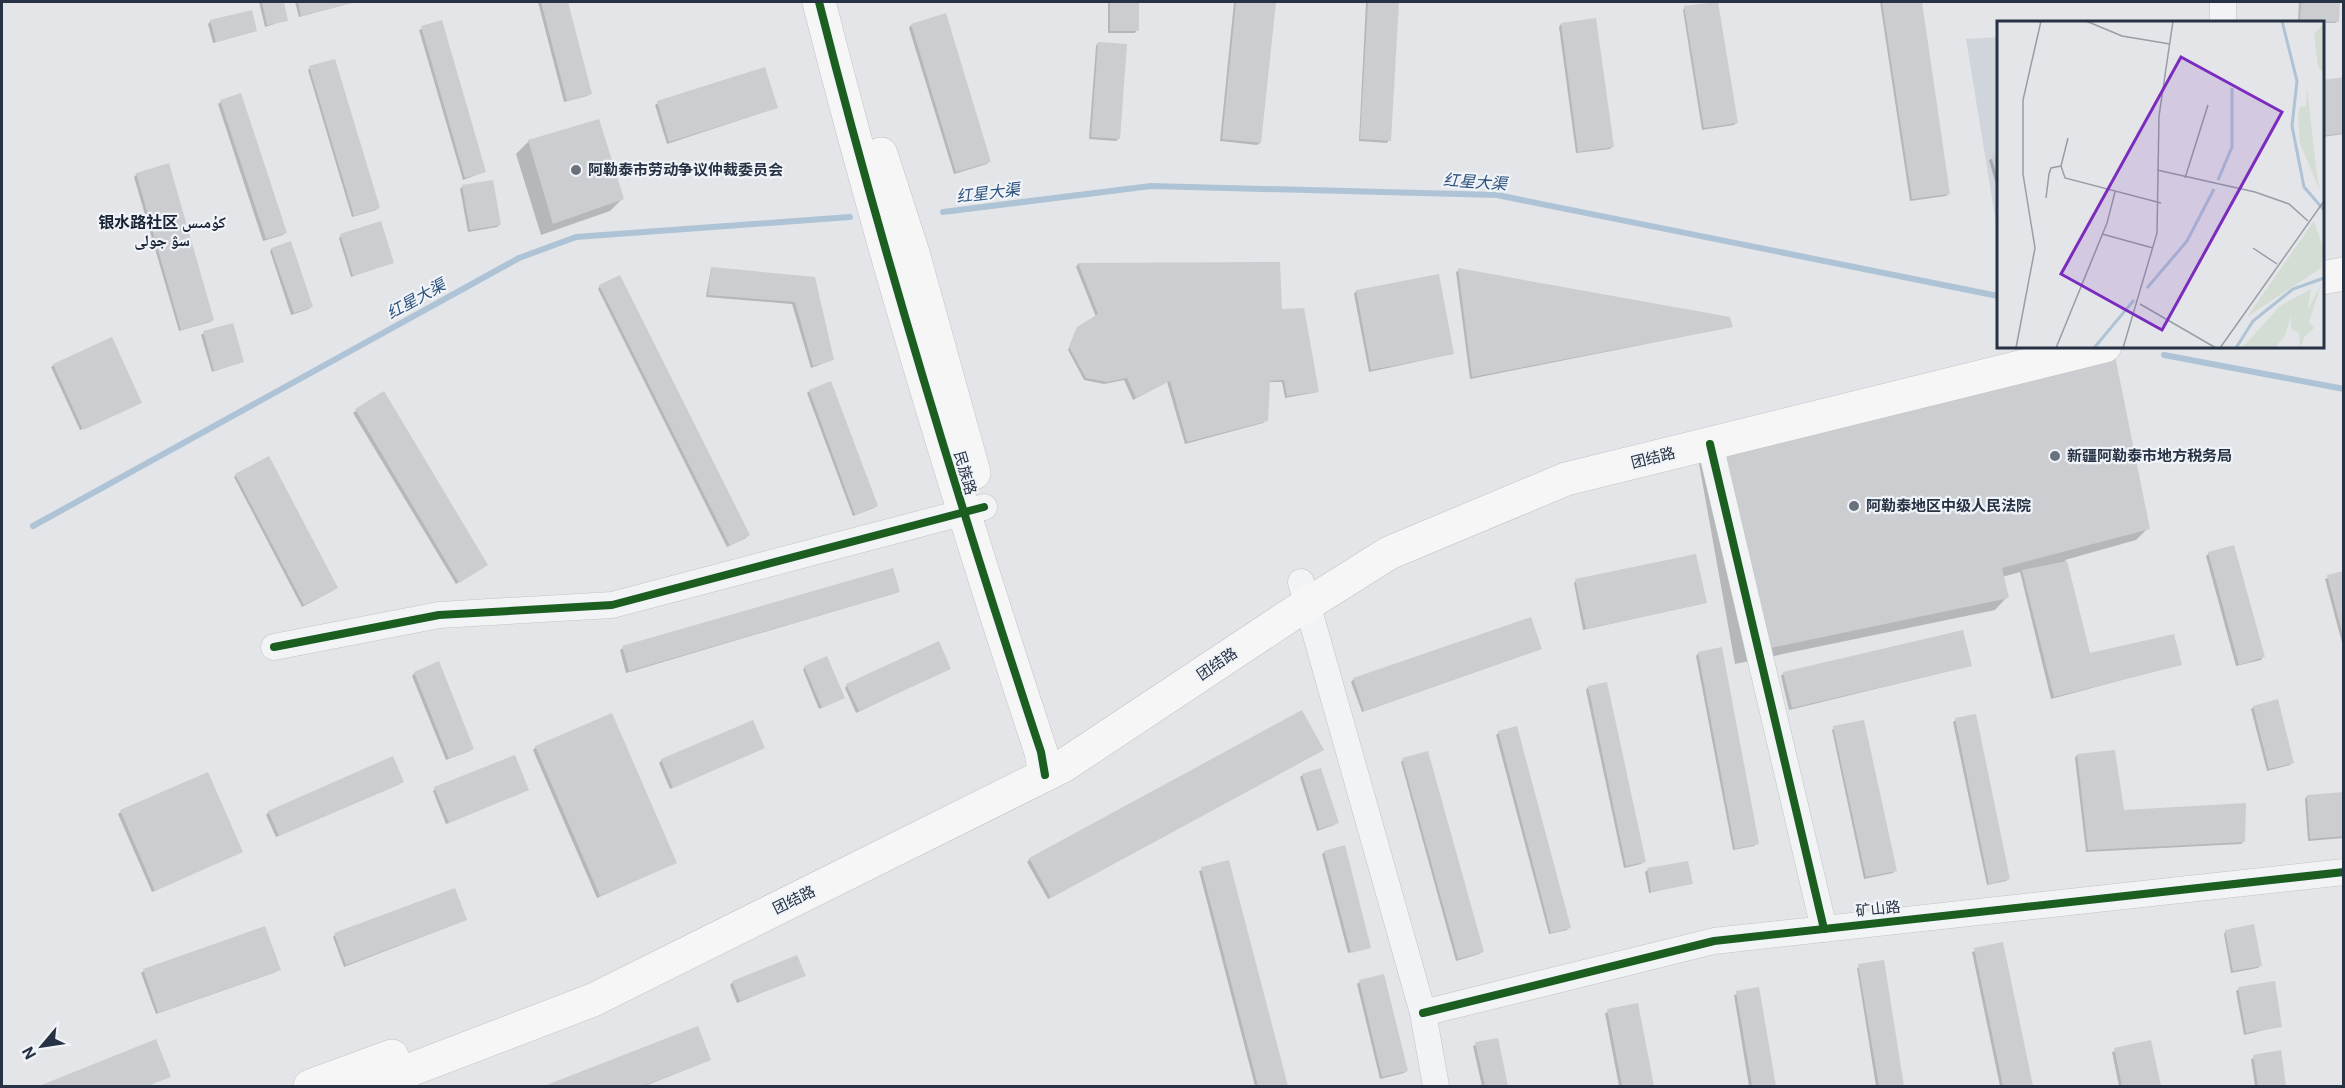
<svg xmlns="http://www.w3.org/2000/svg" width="2345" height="1088" font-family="Roboto,'Noto Naskh Arabic','Noto Sans SC',sans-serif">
  <rect width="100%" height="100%" fill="#e3e5e8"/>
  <polygon fill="#d0d5dc" points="1998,37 1998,235 1966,39"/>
  <g fill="#0003">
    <polygon points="259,2 282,2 286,20 265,27"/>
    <polygon points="295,2 354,2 299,17"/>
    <polygon points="538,2 566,2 590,94 587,96 564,102"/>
    <polygon points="1108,2 1137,2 1137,30 1135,33 1108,33"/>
    <polygon points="1234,2 1275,2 1260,143 1257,145 1220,141"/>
    <polygon points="1366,2 1397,2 1389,140 1387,143 1359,141"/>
    <polygon points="1880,2 1920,2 1949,193 1946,196 1910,201"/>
    <polygon points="2299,2 2338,2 2338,21 2335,23 2298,22"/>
    <polygon points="1685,7 1737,122 1734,125 1702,130 1683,10"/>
    <polygon points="211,21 256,31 213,43 208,24"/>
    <polygon points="441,22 484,172 463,180 419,30"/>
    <polygon points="1561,24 1613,146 1610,149 1576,153 1559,27"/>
    <polygon points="911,25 989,161 987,164 954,174 909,28"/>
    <polygon points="1098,43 1118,139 1116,141 1089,139 1096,46"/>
    <polygon points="310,68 378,208 376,210 352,217 308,70"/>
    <polygon points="2344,78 2344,134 2322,137 2322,82"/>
    <polygon points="221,102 285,232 283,235 263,241 218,104"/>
    <polygon points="658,103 776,108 667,144 655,105"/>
    <polygon points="529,141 622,199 610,211 541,235 516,154"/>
    <polygon points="1998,156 1998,191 1989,160"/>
    <polygon points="137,174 213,320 210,322 179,331 134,177"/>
    <polygon points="463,186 500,224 497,227 468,232 460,189"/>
    <polygon points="341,236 393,262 351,277 339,238"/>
    <polygon points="272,249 311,306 309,309 291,315 270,251"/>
    <polygon points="1078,264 1279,264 1280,311 1318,392 1285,398 1282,382 1268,382 1266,420 1263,423 1185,444 1167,382 1133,400 1124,380 1104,384 1084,380 1068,350 1075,332 1096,317 1076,267"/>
    <polygon points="711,268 814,278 832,360 811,368 792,304 706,297"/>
    <polygon points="1459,270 1731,327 1470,379 1456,272"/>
    <polygon points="600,286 748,535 746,538 727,547 598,289"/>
    <polygon points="1356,291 1452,354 1369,372 1354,294"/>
    <polygon points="204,333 242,362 212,372 201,335"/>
    <polygon points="54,365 140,402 80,430 51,367"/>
    <polygon points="810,391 876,506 874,508 853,516 807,393"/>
    <polygon points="383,393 484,567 456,584 353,413"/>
    <polygon points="1698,458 2148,528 2136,540 2065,560 2089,655 2181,664 2051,699 2020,572 2002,577 2007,597 1995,610 1735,664"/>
    <polygon points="236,475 334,590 302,607 234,477"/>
    <polygon points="2209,553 2263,657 2261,660 2236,666 2206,556"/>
    <polygon points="2344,573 2344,650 2325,579"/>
    <polygon points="1576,581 1705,603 1583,630 1574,583"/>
    <polygon points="899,592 626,673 620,650 623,648"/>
    <polygon points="1541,649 1362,712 1351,682 1354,679"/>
    <polygon points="1699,653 1757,844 1754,846 1733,850 1696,656"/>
    <polygon points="1970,666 1789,710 1781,676 1784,673"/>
    <polygon points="805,667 843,698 819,709 803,670"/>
    <polygon points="950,668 856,713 845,688 847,685"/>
    <polygon points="415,673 473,748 470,751 446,760 412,676"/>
    <polygon points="1588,687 1644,861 1641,864 1624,868 1586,690"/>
    <polygon points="2254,707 2292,762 2290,765 2267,771 2251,709"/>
    <polygon points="1956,720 2008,879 2006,881 1987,885 1953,722"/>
    <polygon points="1834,728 1895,870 1893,873 1864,879 1832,730"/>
    <polygon points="1499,733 1569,927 1567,930 1549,934 1496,735"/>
    <polygon points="536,747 675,863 597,898 533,750"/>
    <polygon points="763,748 670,789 659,763 662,760"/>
    <polygon points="1319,752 1048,899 1027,862 1030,859"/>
    <polygon points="2077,755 2123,812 2244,841 2241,844 2086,852 2075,758"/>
    <polygon points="392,758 400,784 276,837 266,815 269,812"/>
    <polygon points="1403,760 1482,952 1479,954 1456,961 1401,762"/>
    <polygon points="1303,775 1337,822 1334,825 1317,831 1300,777"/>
    <polygon points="435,789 528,790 446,824 433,791"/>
    <polygon points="2344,794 2344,838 2308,841 2305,799 2307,796"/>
    <polygon points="121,812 241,852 152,892 118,814"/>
    <polygon points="1325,852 1369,947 1348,953 1322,854"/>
    <polygon points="1228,861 1287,1086 1255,1086 1199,871"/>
    <polygon points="1648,870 1691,883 1649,893 1645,872"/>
    <polygon points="466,920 344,967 333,937 335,935"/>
    <polygon points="264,928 279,969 276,972 156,1014 141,973 144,971"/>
    <polygon points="2226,931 2260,965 2258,968 2231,973 2224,934"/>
    <polygon points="2002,944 2031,1086 2000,1086 1972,952"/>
    <polygon points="1882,962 1903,1086 1876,1086 1857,968"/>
    <polygon points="804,975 737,1003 730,985 733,982"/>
    <polygon points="1359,982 1406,1071 1404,1073 1380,1079 1357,984"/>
    <polygon points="1758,989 1774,1086 1749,1086 1734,995"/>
    <polygon points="2239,989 2281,1026 2244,1035 2236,991"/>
    <polygon points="1636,1005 1652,1086 1619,1086 1605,1013"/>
    <polygon points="697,1028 710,1060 645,1086 548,1086"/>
    <polygon points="1497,1039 1507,1086 1482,1086 1473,1046"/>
    <polygon points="155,1041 169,1076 148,1086 43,1086"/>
    <polygon points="2150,1042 2159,1086 2119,1086 2112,1052"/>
    <polygon points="2279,1052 2285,1086 2255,1086 2251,1059"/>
  </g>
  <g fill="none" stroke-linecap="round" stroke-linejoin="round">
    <g stroke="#aec3d6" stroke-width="6">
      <polyline points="943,212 1151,186 1497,195 1998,296"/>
      <polyline points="2164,355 2344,389"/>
      <polyline points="33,526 519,258 576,237 850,217"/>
    </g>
  </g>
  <g fill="#cbcdd1">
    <polygon points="262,2 284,2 288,21 267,25"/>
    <polygon points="298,2 357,2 301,16"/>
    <polygon points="541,2 568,2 592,94 567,101"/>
    <rect x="1110" y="2" width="29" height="29"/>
    <polygon points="1236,2 1276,2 1261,143 1222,139"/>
    <polygon points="1368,2 1399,2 1391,141 1360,139"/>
    <polygon points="1718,2 1738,123 1704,128 1684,6"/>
    <polygon points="1882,2 1922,2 1950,194 1912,199"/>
    <polygon points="2301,2 2340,2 2339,22 2300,20"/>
    <polygon points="252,10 257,31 216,42 210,20"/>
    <polygon points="946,13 991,162 956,172 911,24"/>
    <polygon points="1596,18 1614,147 1578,152 1561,23"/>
    <polygon points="442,20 486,172 465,178 421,26"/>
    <polygon points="1098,42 1127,44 1120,139 1091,137"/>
    <polygon points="335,59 380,208 354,216 309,66"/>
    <polygon points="765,67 778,108 669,142 657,101"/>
    <polygon points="2344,77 2344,133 2322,136 2322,80"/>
    <polygon points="241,93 287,233 266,239 220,100"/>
    <polygon points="599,119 624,199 553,224 528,140"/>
    <polygon points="1998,154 1998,179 1991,156"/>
    <polygon points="169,163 214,320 181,330 136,173"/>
    <polygon points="493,180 501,225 470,230 462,185"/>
    <polygon points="381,221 394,263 353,276 340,234"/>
    <polygon points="291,241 313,307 294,313 271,248"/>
    <polygon points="1280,262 1282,309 1304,308 1319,392 1287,396 1284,380 1270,381 1268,421 1187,442 1170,381 1136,398 1127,378 1107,382 1086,378 1069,347 1077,327 1098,314 1078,263"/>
    <polygon points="711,267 815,277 834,360 813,366 795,302 708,295"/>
    <polygon points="1458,268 1730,317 1733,327 1472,377"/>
    <polygon points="1439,274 1454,354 1371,370 1356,290"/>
    <polygon points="620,275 750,535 730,546 599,285"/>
    <polygon points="233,323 244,362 214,371 203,331"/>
    <polygon points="112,337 142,403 83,430 53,364"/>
    <polygon points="2113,346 2150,529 2002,568 2009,598 1747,653 1710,444"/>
    <polygon points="831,381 878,506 855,515 809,390"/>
    <polygon points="384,391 488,565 459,583 355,409"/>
    <polygon points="269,456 338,588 304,605 235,474"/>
    <polygon points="2234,545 2265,657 2239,665 2208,552"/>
    <polygon points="1696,554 1707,603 1586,629 1575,579"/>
    <polygon points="2067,561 2090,653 2174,634 2182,665 2054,697 2022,570"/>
    <polygon points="893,568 900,592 629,671 622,646"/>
    <polygon points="2344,571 2344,636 2343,636 2327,575"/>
    <polygon points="1531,617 1542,649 1364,711 1353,678"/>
    <polygon points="1963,630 1972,666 1792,708 1783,672"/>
    <polygon points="939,641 951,669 859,711 846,684"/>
    <polygon points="1722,647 1759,844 1735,849 1698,652"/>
    <polygon points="827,656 845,698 822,708 804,666"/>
    <polygon points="439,661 474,749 449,759 414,672"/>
    <polygon points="1607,682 1646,862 1626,866 1588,686"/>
    <polygon points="2278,699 2294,763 2269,769 2253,706"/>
    <polygon points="1302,710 1324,750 1051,898 1029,858"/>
    <polygon points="612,713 677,863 600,896 535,746"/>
    <polygon points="1976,714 2010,879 1989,884 1955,718"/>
    <polygon points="753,720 765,748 673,788 661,759"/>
    <polygon points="1864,720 1897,871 1866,877 1833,726"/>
    <polygon points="1517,726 1571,928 1551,933 1498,731"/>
    <polygon points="2115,750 2124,810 2246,803 2245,842 2088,850 2077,754"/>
    <polygon points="1428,751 1484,952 1458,959 1402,758"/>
    <polygon points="515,755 529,790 449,823 434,787"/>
    <polygon points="393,756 404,782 279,836 268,811"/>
    <polygon points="1321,768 1339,823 1319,829 1302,774"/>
    <polygon points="208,772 243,852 155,891 120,810"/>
    <polygon points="2344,792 2344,836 2310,839 2307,795"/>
    <polygon points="1345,845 1371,948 1351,953 1324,851"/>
    <polygon points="1229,860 1288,1086 1258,1086 1201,867"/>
    <polygon points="1688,861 1693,884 1651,892 1647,868"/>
    <polygon points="455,888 467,920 346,965 334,933"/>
    <polygon points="2254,924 2262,966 2233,971 2225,930"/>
    <polygon points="265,926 281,970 158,1013 143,969"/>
    <polygon points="2003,942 2033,1086 2003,1086 1974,948"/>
    <polygon points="797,955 806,976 740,1001 732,981"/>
    <polygon points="1884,960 1904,1086 1879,1086 1858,964"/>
    <polygon points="1384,974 1408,1071 1382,1077 1359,980"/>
    <polygon points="2275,981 2282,1027 2246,1033 2238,987"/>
    <polygon points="1759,987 1776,1086 1752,1086 1736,991"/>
    <polygon points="1638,1003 1654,1086 1622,1086 1607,1009"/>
    <polygon points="698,1026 711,1060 643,1086 544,1086"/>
    <polygon points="1498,1038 1508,1086 1485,1086 1475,1042"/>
    <polygon points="156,1039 171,1077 147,1086 39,1086"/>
    <polygon points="2151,1040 2161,1086 2122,1086 2114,1048"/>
    <polygon points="2281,1050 2286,1086 2258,1086 2253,1055"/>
  </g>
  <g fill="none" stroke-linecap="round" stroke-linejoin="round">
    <g stroke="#c1c3c6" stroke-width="27">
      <g id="street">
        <polyline points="2223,2 2223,22"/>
        <polyline points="1710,444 1824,929"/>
        <polyline points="1301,582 1423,1013 1436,1086"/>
        <polyline points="274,647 439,615 612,605 984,507"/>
        <polyline points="1423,1013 1714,941 2344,872"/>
      </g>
    </g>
    <g stroke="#c1c3c6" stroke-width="34">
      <g id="secondary">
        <path d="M819,2C883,255 959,504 1041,752L1045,775"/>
        <polyline points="881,154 913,253 974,473"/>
        <polyline points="2322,278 2344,274"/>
        <polyline points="310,1086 392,1056"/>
        <polyline points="368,1086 593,1000 1063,766 1292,614 1389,553 1566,479 2105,346"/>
      </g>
    </g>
    <use href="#street" stroke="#f2f3f5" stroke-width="26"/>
    <use href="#secondary" stroke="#f6f6f7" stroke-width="33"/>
    <g stroke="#f0f4f8" stroke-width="11">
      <g id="cycleway">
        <path d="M819,2C883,255 959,504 1041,752L1045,775"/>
        <polyline points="1710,444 1824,929"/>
        <polyline points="274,647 439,615 612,605 984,507"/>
        <polyline points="1423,1013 1714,941 2344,872"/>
      </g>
    </g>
    <use href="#cycleway" stroke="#1b5e20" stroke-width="8"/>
  </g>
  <g fill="#69717d" stroke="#f0f4f8" stroke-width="2">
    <circle cx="576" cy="170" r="6"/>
    <circle cx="2055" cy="456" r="6"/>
    <circle cx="1854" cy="506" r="6"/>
  </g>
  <g text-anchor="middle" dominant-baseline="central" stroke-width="4.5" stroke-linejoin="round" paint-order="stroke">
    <g font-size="15" font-weight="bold" fill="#273244" stroke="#f0f4f8" text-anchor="start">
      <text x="588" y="170">阿勒泰市劳动争议仲裁委员会</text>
      <text x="2067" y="456">新疆阿勒泰市地方税务局</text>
      <text x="1866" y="506">阿勒泰地区中级人民法院</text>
    </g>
    <g font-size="15" fill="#273244" stroke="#f0f4f8">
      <text transform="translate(1653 458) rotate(-14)">团结路</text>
      <text transform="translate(965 473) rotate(74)">民族路</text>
      <text transform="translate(1217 664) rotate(-34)">团结路</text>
      <text transform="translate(794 900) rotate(-26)">团结路</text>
      <text transform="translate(1878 909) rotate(-6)">矿山路</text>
    </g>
    <g font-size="16" font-style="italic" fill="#2d527d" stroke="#f0f4f8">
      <text transform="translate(1475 182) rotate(4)">红星大渠</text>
      <text transform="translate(988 193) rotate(-7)">红星大渠</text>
      <text transform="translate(416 299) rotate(-29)">红星大渠</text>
    </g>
    <g font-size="16" font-weight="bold" fill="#192335" stroke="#f0f4f8">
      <text x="162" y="222">银水路社区 كۇمىس<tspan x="162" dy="18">سۋ جولى</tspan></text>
    </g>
  </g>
  <g transform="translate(1997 21)">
    <rect width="327" height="327" fill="#e3e5e8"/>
    <path d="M327,2V52L321,46L317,13ZM310,67L320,155L323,170L303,122L301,95L303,86L309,85ZM317,200L327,229L324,247L250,296ZM324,264L312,301L317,307L308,315L303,327L302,312L294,308V295L288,314L278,327H245L283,285L314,268L311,288Z" fill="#d3ddd3"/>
    <path fill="none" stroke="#aec3d6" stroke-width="3" d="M285,0L300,60L295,105L307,166L327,189M221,159L235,126V67M150,267L190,220L217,168M97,327L137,279M239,327L256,300L296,268L327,257"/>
    <path fill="none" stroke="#989da6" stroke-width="1.5" d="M89,0L125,15L173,23M71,117L64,145L68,157L164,182M160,149L258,171L292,183L311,200M188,157L211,84M49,177L52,153L54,147L64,145M105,213L156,227M256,227L280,243M0,279V300M143,283L219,327M19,327L38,227L26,153V79L44,0M59,327L110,202L118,171M126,327L160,212L162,95L176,0M223,327L327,180"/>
    <path fill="#7b2cbf" fill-opacity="0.15" stroke="#7b2cbf" stroke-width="3" d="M184,36L285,91L165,309L64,253Z"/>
    <rect width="327" height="327" fill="none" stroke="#273244" stroke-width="3"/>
  </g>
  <rect width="2345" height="1088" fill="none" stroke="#273244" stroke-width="6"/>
  <g transform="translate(42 1046) rotate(241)" stroke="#f0f4f8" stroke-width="4.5" paint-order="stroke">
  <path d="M0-4.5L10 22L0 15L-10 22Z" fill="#273244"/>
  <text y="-9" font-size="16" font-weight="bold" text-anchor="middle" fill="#273244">N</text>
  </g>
</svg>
